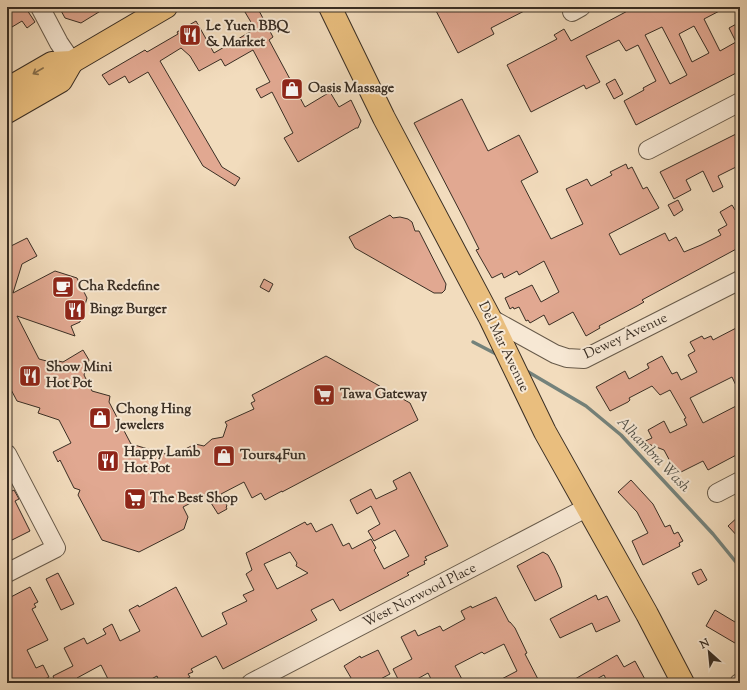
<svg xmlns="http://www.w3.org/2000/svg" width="747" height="690" font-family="'Sorts Mill Goudy',serif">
  <rect width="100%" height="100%" fill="#f2dcbd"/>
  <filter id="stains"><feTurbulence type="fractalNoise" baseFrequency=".005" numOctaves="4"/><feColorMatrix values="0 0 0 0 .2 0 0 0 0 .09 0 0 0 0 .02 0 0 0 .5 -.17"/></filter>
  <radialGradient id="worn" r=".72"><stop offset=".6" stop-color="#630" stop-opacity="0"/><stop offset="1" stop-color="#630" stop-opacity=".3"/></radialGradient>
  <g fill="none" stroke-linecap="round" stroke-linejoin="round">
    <g stroke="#74827b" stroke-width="3.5">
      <polyline points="473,342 498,355"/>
      <polyline points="525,370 586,406 621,435 713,534 740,567"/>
    </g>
  </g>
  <g fill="#e1a891" stroke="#392e24" fill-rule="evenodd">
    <polygon points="15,7 25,7 35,22 27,28 22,21 7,30 7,12"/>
    <polygon points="59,7 107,7 81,23 65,18"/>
    <polygon points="242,7 257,7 273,37 269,40 305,107 330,92 339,107 351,100 361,121 358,128 356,128 298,162 284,138 293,133 272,92 261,98 256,89 270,82 253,50 225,66 221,59 199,71 190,56 181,48 160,61 222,167 240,178 235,186 203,166 148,72 129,83 125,76 109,85 102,75 145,50 147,52 178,34 177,32 196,21 214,53 255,29"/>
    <polygon points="434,7 532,7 491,28 494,34 458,53"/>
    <path d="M635,7H727L704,19L720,51L736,42L729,28L740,22V71L636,125L624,101L644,90L643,88L656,81L638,45L626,51L619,40L586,56L600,82L586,89L584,85L531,112L507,65L557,39L554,35L564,29L571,41ZM694,26L709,53L692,62L679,34ZM662,27L687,75L670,84L645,35Z"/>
    <polygon points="615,79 623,94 614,99 606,84"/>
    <polygon points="462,99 488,151 519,135 538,172 521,181 551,239 583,224 566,189 587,179 591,186 612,175 610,172 626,164 628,169 632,167 643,189 647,187 659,208 609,234 620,255 665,233 669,241 676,237 684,252 701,245 721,235 718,230 727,225 720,212 732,205 735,210 740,207 740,247 642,300 644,302 637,306 599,326 600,328 586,336 573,312 549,325 544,315 530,323 528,320 526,321 519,307 514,309 513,307 510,309 505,298 532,285 541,302 559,292 544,261 519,275 517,271 504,278 502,273 492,278 476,250 479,249 465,221 414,123"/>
    <polygon points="740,132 740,165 718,176 723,187 713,192 703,171 686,180 691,190 674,199 660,172"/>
    <polygon points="678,200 683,210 674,216 668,205"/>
    <polygon points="390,215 393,218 400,217 408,219 412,222 415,231 419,231 446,284 445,290 442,293 434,293 355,248 349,237"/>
    <polygon points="27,238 37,256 22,264 13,293 55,271 77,278 87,298 80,322 71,326 75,336 17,316 39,359 58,364 58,361 63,362 83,350 89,360 84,375 92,391 110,396 109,402 131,444 172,456 195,444 204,446 212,439 223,437 227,425 225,422 254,409 251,403 255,401 252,395 326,356 410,403 418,420 282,492 282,491 265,500 261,493 252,498 244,482 221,494 227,506 226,507 227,509 218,514 206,495 183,507 188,517 184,529 139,552 102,540 78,495 80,490 74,488 60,460 58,462 53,452 71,443 59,420 38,413 40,408 17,401 7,382 7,248"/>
    <polygon points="264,279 273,284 269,292 260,287"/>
    <polygon points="740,326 740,394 732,377 690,398 703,423 740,404 740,453 708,470 703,461 679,473 675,466 672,465 664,450 643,442 652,438 648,430 664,421 670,433 687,425 684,419 686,418 670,390 660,395 652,386 629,398 630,400 628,402 610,411 596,387 625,371 629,379 649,368 647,364 662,356 672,374 677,372 681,380 697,372 688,355 695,351 690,342 702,336 704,339 711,336 713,340"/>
    <path d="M410,472L448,546L425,557L427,560L424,561L425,564L407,573L409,575L340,611L333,599L311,610L317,620L223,669L216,656L191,669L193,672L188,674L190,677L180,682L179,680L174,683H160L157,676L144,683H110L101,665L77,678L79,683H56L53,676L73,666L64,648L84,638L87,644L106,634L103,629L112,624L120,641L140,631L129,610L138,605L139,607L176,587L202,637L227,624L222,613L247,601L243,595L254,590L246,574L252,570L246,553L305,522L307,525L311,523L316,532L332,524L343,546L349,543L352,549L371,539L376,548L374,550L384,569L409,556L395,530L374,541L368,531L380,524L371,506L357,514L350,500L371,489L376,499L397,489L393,481ZM290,552L297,563L296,566L308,573L277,589L264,564Z"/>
    <polygon points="631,480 653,504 665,527 670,525 674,534 678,532 683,541 679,543 680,546 643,565 632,541 648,533 637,512 618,492"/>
    <polygon points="7,485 10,492 14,490 19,499 15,501 30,531 12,540 7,531"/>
    <polygon points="740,515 740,539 728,526"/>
    <polygon points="543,552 548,555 554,566 560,579 562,587 535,601 517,566"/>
    <polygon points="701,569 707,580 698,585 692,573"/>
    <polygon points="58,573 74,604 61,610 46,579"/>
    <polygon points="30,587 38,602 34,604 36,607 32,609 48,640 27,650 36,668 43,665 49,677 37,683 7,683 7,643 11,641 7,633 7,599"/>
    <polygon points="596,595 598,600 607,596 620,621 596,632 592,623 560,638 550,619"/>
    <polygon points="496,597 509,622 510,622 515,628 527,653 525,654 540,683 494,683 517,671 504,644 484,654 482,652 455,666 464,683 433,683 428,673 410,683 400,683 393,669 412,659 401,637 415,630 418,636 440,626 443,631 465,619 461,611 471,606 472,608"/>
    <polygon points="715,610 740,625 740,646 706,626"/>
    <polygon points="378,650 390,674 373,683 354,683 344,666 360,656 361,658"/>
    <polygon points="617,655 624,667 635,661 647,683 608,683 604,675 589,683 568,683"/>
  </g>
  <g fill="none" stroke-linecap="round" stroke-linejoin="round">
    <g stroke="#675a4a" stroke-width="20">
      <g id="minor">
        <polyline points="40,7 59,43 72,62"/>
        <polyline points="572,12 581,7"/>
        <polyline points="648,150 740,102"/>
        <polyline points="490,318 555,354 567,358 584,359 740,280"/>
        <polyline points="7,454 56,548 7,573"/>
        <polyline points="717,493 740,481"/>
        <polyline points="251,683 588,507"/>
        <polyline points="739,683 740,683"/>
      </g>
    </g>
    <g stroke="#392e24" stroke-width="24">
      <g id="major">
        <polyline points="330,7 384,118 490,318 545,432 647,614 683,683"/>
        <polyline points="7,89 52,63 72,62 166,7"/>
        <polyline points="7,112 61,81 72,62"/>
      </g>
    </g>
    <use href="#minor" stroke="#f7e8d4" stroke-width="18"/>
    <use href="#major" stroke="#e9be7e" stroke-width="22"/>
  </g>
  <defs><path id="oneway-shaft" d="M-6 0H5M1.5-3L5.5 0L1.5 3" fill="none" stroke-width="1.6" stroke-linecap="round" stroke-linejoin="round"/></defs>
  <use stroke="#886f4c" href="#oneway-shaft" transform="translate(38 71) rotate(150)"/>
  <defs>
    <g id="restaurant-square" transform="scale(1.15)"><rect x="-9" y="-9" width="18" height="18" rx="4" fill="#8f2418" stroke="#f7e8d4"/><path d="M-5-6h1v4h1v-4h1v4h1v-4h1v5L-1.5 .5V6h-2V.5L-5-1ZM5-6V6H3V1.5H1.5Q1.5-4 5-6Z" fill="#fff"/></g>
    <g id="shop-square" transform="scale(1.15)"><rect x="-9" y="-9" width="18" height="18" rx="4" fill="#8f2418" stroke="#f7e8d4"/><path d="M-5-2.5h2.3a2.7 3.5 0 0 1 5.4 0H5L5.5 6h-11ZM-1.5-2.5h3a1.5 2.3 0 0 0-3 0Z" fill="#fff"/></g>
    <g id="cafe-square" transform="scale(1.15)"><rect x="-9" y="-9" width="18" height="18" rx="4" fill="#8f2418" stroke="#f7e8d4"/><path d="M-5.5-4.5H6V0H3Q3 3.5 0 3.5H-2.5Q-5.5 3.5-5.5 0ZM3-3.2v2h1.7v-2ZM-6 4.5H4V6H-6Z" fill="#fff"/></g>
    <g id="supermarket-square" transform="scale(1.15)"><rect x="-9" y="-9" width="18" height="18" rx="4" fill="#8f2418" stroke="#f7e8d4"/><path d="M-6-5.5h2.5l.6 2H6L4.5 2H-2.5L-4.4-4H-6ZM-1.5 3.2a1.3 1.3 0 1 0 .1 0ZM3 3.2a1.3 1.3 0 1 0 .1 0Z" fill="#fff"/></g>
  </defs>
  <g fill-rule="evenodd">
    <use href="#restaurant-square" x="190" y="35"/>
    <use href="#shop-square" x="292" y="89"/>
    <use href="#cafe-square" x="63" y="287"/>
    <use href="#restaurant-square" x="75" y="310"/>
    <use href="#restaurant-square" x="30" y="376"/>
    <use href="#supermarket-square" x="324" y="395"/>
    <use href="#shop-square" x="100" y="418"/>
    <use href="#shop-square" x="224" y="456"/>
    <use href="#restaurant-square" x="108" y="461"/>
    <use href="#supermarket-square" x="135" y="499"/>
  </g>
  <g text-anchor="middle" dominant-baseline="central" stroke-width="4" stroke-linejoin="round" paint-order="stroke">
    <g font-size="14" font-weight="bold" fill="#392e24" stroke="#f7e8d4" text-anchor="start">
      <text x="206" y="27">Le Yuen BBQ<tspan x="206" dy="16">&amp; Market</tspan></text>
      <text x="308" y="89">Oasis Massage</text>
      <text x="78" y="287">Cha Redefine</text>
      <text x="90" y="310">Bingz Burger</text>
      <text x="46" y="368">Show Mini<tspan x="46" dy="16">Hot Pot</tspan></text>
      <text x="340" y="395">Tawa Gateway</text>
      <text x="116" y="410">Chong Hing<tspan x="116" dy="16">Jewelers</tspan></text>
      <text x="124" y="453">Happy Lamb<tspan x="124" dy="16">Hot Pot</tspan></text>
      <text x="240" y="456">Tours4Fun</text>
      <text x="150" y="499">The Best Shop</text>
    </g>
    <g font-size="14" fill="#392e24" stroke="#f7e8d4">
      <text transform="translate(626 337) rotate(-25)">Dewey Avenue</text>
      <text transform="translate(503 347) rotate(64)">Del Mar Avenue</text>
      <text transform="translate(420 596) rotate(-27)">West Norwood Place</text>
    </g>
    <g font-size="15" font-style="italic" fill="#525148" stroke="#f7e8d4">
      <text transform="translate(653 455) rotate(46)">Alhambra Wash</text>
    </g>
  </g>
  <rect width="747" height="690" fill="none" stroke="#f2dcbd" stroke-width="24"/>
  <rect x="8" y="8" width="731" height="674" fill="none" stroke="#392e24" stroke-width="2"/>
  <rect x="12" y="12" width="723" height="666" fill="none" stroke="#392e24"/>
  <g transform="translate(709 652) rotate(333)" stroke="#f7e8d4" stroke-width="3" paint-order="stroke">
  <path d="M0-3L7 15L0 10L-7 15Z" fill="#392e24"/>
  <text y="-6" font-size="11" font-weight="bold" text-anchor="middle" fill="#392e24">N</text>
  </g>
  <rect width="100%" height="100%" filter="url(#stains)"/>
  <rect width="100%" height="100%" fill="url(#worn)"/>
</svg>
